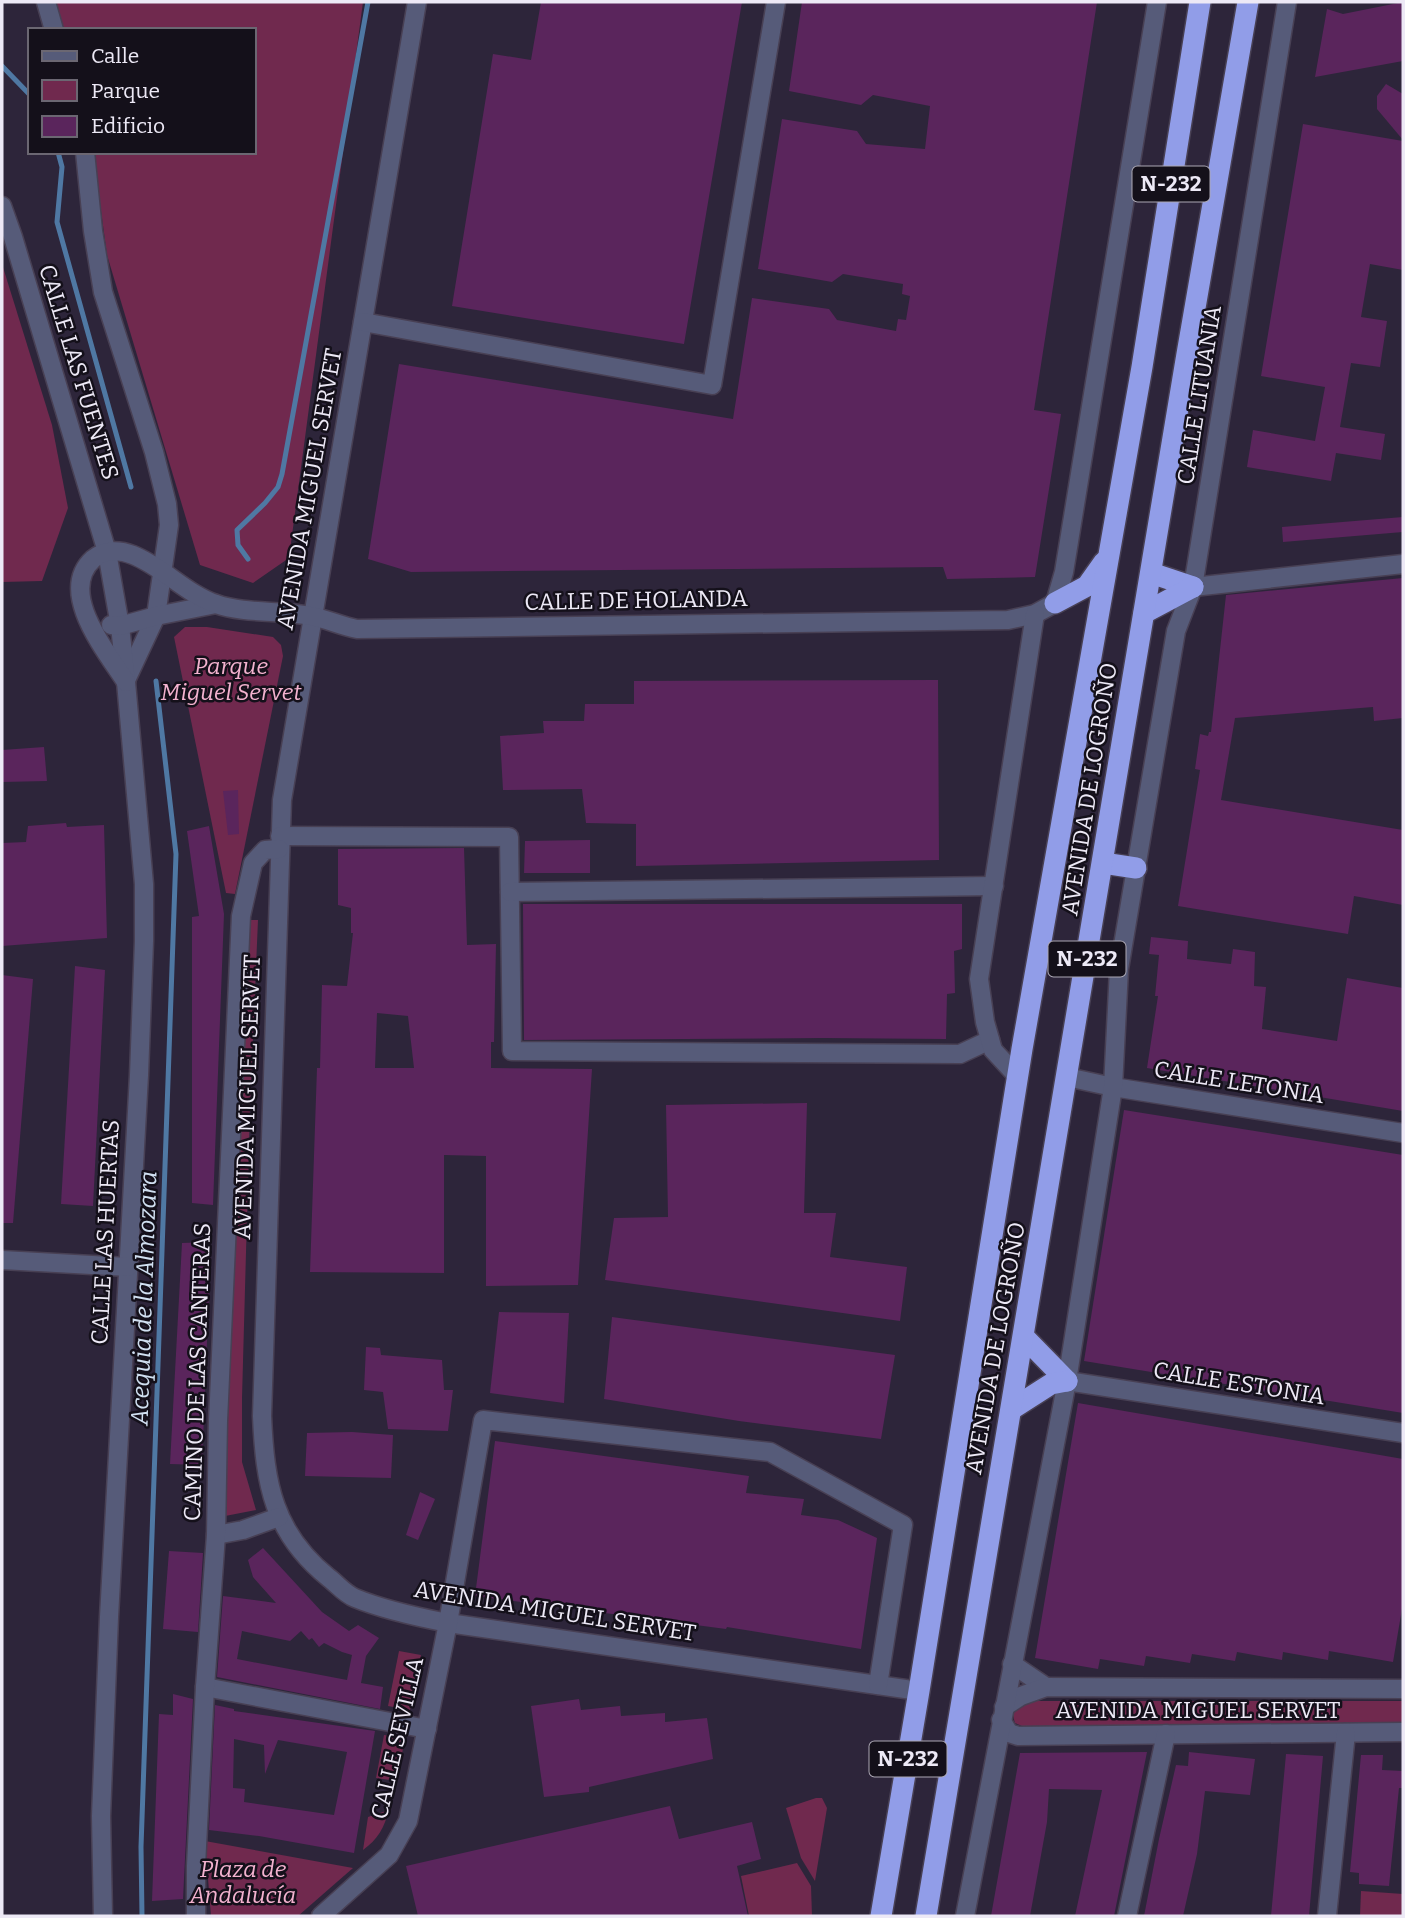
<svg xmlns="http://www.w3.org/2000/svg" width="1405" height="1918" font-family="Bitter,serif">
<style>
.green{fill:#70294e}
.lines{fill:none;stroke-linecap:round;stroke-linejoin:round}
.stream{stroke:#4f78a3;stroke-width:5}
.building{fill:#5a255c;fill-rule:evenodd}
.minor-casing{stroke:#484054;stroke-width:21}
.highway-casing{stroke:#484054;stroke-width:24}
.minor{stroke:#565b79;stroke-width:18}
.highway{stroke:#919de8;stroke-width:21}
.labels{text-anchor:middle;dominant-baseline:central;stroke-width:5;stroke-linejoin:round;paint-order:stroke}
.shield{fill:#14101a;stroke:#aca8b4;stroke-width:2}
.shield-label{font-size:21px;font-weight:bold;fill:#ede9f6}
.street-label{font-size:23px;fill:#ede9f6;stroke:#14101a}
.park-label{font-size:23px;font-style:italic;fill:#f3b2cf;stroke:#14101a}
.water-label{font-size:24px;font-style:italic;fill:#d1e0f1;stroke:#14101a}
</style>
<rect width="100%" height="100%" fill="#2d253a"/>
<g class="green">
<path d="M54 2H363L289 558 253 583 200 565 107 255 93 152H254V30H63Z"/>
<path d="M2 264 52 425 68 508 42 581 2 582Z"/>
<path d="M185 627H207L273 637 281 645 283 656 235 894 226 893 174 637Z"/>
<path d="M243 920H258L250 1107 242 1398V1462L256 1510 220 1517Z"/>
<path d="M399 1651 421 1655 410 1710 388 1706Z"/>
<path d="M1029 1701H1403V1723L1022 1726 1015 1723C1010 1707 1017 1708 1029 1701Z"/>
<path d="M384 1735 405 1738 397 1781 376 1778Z"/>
<path d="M816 1798H822L827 1808 815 1881 801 1858 786 1808Z"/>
<path d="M389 1810C384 1828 378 1839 363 1850L368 1817Z"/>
<path d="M205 1841 353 1868 298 1916H211Z"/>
<path d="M797 1863 811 1886 812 1916H749L741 1876Z"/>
<path d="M1361 1891 1403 1894V1916H1360Z"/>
</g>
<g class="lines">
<g class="stream">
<path d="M2 66 30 95"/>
<path d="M58 152 62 167 57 222 131 487"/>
<path d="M248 559 238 545 237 530 265 503 278 487 282 474 368 2"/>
<path d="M142 1916 141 1847 176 854 156 681"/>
</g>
</g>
<g class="building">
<path d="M541 2H742L684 344 452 306 493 54 531 60Z"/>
<path d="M802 2H1097L1034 410 1061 414 1035 577 947 579 943 567 411 572 368 559 399 364 733 419 752 298 829 309 837 320 896 331 898 319 906 320 910 296 902 294 903 284 843 274 832 282 758 269 782 119 857 131 866 144 925 149 930 106 873 95 861 105 789 91Z"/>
<path d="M1403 2V61L1315 77 1327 9 1343 14Z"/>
<path d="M1386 84 1403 94V140L1377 109V96Z"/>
<path d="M1303 124 1403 141V270L1370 264 1361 317 1387 321 1380 367 1351 363 1340 427 1385 434 1381 460 1336 453 1331 481 1247 467 1253 430 1315 441 1325 387 1261 376Z"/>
<path d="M1403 517V532L1283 542 1282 527Z"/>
<path d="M1403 578V718L1374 721 1373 707 1235 718 1221 800 1403 830V905L1354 896 1348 934 1178 906 1200 770 1195 769 1200 734 1208 736 1209 732H1211L1226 595Z"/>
<path d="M938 680 939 860 636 866V824L586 823 582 789 503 790 500 736 544 733 543 721H584L585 704H634V681Z"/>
<path d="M44 747 47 781 2 782V750Z"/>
<path d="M238 790 239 834 228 835 223 791Z"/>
<path d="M66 823 67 827 104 825 107 938 2 946V843L26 842 28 826Z"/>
<path d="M209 826 224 914 213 1205 192 1203V917L199 916 187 831Z"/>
<path d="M590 840V873H524L525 841Z"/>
<path d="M464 848 467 945 496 944 494 1042H491V1068L592 1069 578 1285 486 1286V1156L444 1155V1273L310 1272 317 1068H320L322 985 347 986 353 933H351V908L338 905V849ZM377 1013 408 1016 414 1068H375Z"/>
<path d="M523 904H962V949L954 951 955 993 947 994 946 1039 823 1038 524 1040Z"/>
<path d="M1151 937 1188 941 1187 959 1231 964 1233 949 1255 952 1254 986 1266 987 1262 1029 1337 1041 1347 978 1403 988V1111L1147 1068 1158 996H1155L1159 955 1149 954Z"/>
<path d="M75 966 105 970 93 1206 61 1204Z"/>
<path d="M2 975 33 979 13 1223H2Z"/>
<path d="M807 1103 804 1213H836L830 1257 907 1267 900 1321 605 1280 614 1218 668 1217 666 1105Z"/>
<path d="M1124 1110 1403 1155V1413L1084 1361Z"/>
<path d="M211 1242 202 1465 170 1464 182 1243Z"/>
<path d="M499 1312 569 1313 564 1403 490 1393Z"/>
<path d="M612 1317 895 1355 881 1439 739 1421 604 1399Z"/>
<path d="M366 1347 380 1348 381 1355 442 1360 444 1390H453L448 1431 388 1429 383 1392 364 1390Z"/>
<path d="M1078 1403 1403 1459V1603L1393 1662 1329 1651 1328 1660 1283 1652 1282 1660 1237 1652 1235 1661 1192 1654 1190 1663 1146 1656 1144 1666 1100 1659 1098 1669 1035 1658Z"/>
<path d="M352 1432 393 1435 391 1478 305 1476 307 1433Z"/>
<path d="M495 1441 749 1476 746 1493 804 1499 801 1515 838 1520 877 1538 861 1649 727 1627 726 1629 475 1596Z"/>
<path d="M420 1492 435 1499 418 1540 406 1535Z"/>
<path d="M263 1548 322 1612 349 1631 358 1625 379 1638 366 1656 361 1683 383 1687 380 1709 217 1677 223 1596 276 1603 253 1577 248 1560ZM242 1631 290 1641 301 1631 309 1640 312 1638 319 1647 324 1643 342 1652 352 1655 347 1680 237 1659Z"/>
<path d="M169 1551 203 1553 198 1632 163 1629Z"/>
<path d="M173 1694 193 1699 183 1899 152 1901 159 1714 173 1715Z"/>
<path d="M579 1699 581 1710 620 1706 621 1716 665 1713V1722L707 1718 713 1759 589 1787V1792L544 1797 531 1706Z"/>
<path d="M215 1705 234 1709V1711L375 1731 354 1853 259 1836 209 1830ZM234 1739 264 1745 265 1774 278 1740 347 1752 334 1815 244 1802 245 1789 233 1788Z"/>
<path d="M1147 1752 1114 1916H1075L1102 1790 1049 1789 1047 1822 1030 1916H991L1020 1753Z"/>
<path d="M1189 1752 1255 1759 1250 1795 1205 1791 1197 1854 1183 1916H1144L1159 1839 1176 1765 1188 1766Z"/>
<path d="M1286 1754 1323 1756 1309 1916H1271Z"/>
<path d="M1361 1755H1383L1382 1770 1403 1771V1788H1399L1389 1886 1359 1884V1873L1350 1872Z"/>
<path d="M670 1806 679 1839 752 1822 761 1859 737 1866 748 1916H418L406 1866Z"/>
</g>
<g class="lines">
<defs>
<g id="minor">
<path d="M46 2 54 30"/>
<path d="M417 2 282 800 262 1416C265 1484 273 1533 329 1578 337 1584 345 1594 355 1598 384 1610 417 1617 448 1623L919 1691"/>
<path d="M85 152 93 231 103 292 154 452 167 504 169 525 156 616 127 678"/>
<path d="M2 206 13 237 107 552 120 626 126 682 144 884V941L139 1075 109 1617 101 1816 103 1916"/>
<path d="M363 322 712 385 776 2"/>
<path d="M1193 587 1403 564"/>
<path d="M111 625 120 626 156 616 216 604"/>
<path d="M126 682C106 651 57 592 93 559 104 549 120 550 133 555 163 567 185 593 216 604 245 614 280 610 311 616 327 619 341 626 357 629L1008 620 1035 614 1055 603 1064 572 1157 2"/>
<path d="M280 836 509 837 512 1051 960 1054 990 1040"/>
<path d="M510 892 994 886"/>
<path d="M1017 1076 993 1050 985 1022 979 979 1035 614"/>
<path d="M1067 1077 1113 1087 1403 1133"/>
<path d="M2 1260 128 1267"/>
<path d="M1067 1381 1403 1433"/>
<path d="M216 1535 243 1530 279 1517"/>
<path d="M1012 1664 1046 1687"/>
<path d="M205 1687 427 1729"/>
<path d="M1004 1707 1021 1696 1046 1687 1403 1689"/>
<path d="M1001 1720 1009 1733 1018 1736 1403 1732"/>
<path d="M196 1916V1866L205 1687 216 1535 218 1421 241 916 253 863 265 850 279 849"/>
<path d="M321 1916 389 1855 408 1821 448 1623 483 1420 770 1452 903 1525 878 1685"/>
<path d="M965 1916 1067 1381 1113 1087 1119 969 1176 631 1193 587 1287 2"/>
<path d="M1127 1916 1166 1734"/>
<path d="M1327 1916 1346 1733"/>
</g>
<g id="highway">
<path d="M1151 573 1193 587"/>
<path d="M1055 603 1087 586 1104 562"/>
<path d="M1144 613 1193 587"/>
<path d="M1103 863 1136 868"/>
<path d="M1024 1337 1067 1381"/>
<path d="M1012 1409 1051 1384 1067 1381"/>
<path d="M881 1916 919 1691 1022 1049 1142 367 1200 2"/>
<path d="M926 1916 1187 354 1248 2"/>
</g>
</defs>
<use href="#minor" class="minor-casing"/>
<use href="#highway" class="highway-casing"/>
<use href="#minor" class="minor"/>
<use href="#highway" class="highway"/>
</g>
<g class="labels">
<g class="shield">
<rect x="1132.5" y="166.5" width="77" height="35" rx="5"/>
<rect x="1048.5" y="941.5" width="77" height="35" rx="5"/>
<rect x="869.5" y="1741.5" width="77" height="35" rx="5"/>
</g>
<g class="shield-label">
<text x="1171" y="184">N-232</text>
<text x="1087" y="959">N-232</text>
<text x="908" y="1759">N-232</text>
</g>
<g class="street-label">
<text transform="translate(79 372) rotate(73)">CALLE LAS FUENTES</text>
<text transform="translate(1199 395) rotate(-81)">CALLE LITUANIA</text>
<text transform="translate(309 489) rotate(-80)">AVENIDA MIGUEL SERVET</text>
<text transform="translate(636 600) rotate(-1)">CALLE DE HOLANDA</text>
<text transform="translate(1089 789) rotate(-81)">AVENIDA DE LOGROÑO</text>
<text transform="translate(1239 1082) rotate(9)">CALLE LETONIA</text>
<text transform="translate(247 1097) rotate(-88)">AVENIDA MIGUEL SERVET</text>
<text transform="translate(105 1232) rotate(-87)">CALLE LAS HUERTAS</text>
<text transform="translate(995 1348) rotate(-80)">AVENIDA DE LOGROÑO</text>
<text transform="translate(197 1372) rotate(-88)">CAMINO DE LAS CANTERAS</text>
<text transform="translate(1239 1383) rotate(9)">CALLE ESTONIA</text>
<text transform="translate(555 1611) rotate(9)">AVENIDA MIGUEL SERVET</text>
<text x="1198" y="1710">AVENIDA MIGUEL SERVET</text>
<text transform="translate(397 1738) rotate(-77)">CALLE SEVILLA</text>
</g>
<g class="park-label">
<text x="231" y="666">Parque<tspan x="231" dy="26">Miguel Servet</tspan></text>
<text x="243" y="1869">Plaza de<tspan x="243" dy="26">Andalucía</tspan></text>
</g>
<g class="water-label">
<text transform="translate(144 1298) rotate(-88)">Acequia de la Almozara</text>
</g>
</g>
<rect width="1405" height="1918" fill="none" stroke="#ede9f6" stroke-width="7"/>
<rect x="28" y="28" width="228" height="126" fill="#14101a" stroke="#6b6772" stroke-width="2"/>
<rect x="42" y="51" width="35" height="10" fill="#565b79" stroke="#6b6772" stroke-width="2"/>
<text x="91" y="63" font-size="21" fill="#ede9f6">Calle</text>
<rect x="42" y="80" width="35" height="21" fill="#70294e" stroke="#6b6772" stroke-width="2"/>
<text x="91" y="98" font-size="21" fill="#ede9f6">Parque</text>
<rect x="42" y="116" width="35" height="21" fill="#5a255c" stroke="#6b6772" stroke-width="2"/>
<text x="91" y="133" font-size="21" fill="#ede9f6">Edificio</text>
</svg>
